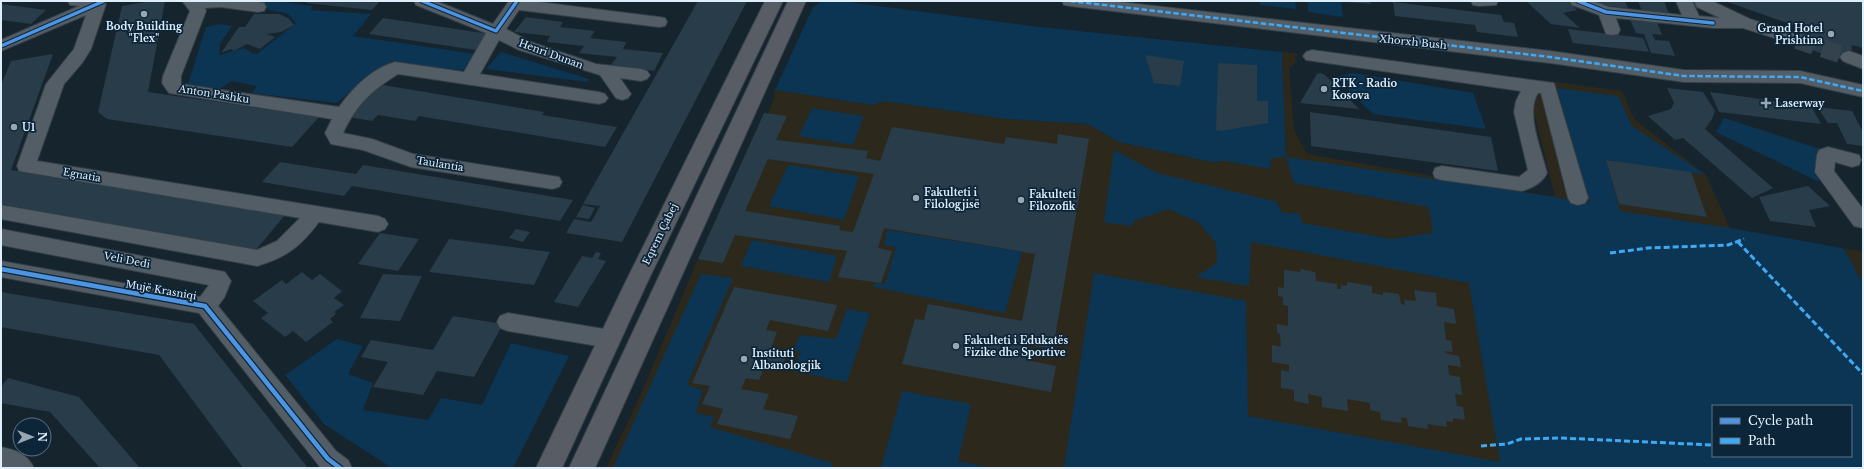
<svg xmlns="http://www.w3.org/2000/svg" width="1864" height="469" font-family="'Libre Baskerville',serif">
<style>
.education{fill:#2c291c;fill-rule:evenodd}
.green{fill:#0b3552;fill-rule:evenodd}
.building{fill:#293c4a;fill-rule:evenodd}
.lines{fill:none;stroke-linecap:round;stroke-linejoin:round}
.minor-tunnel{stroke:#34424d;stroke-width:18;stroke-dasharray:18 9;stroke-linecap:butt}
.minor-casing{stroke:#343f47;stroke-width:2}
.major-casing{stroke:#343f47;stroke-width:2}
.minor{fill:#525d65;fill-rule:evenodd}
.major{fill:#575c65;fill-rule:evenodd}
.quiet-far1{stroke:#3fa9f5;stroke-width:2.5;stroke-dasharray:5.5 2.5;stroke-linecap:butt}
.quiet{stroke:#3fa9f5;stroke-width:3;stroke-dasharray:6 3;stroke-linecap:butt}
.cycleway-far1-casing{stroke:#0c2538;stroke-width:5.5}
.cycleway-casing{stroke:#0c2538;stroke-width:7}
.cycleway-far1{stroke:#4d94e3;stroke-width:3.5}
.cycleway{stroke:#4d94e3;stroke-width:4.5}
.poi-dot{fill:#99a7b3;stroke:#0c2538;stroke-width:1.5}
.labels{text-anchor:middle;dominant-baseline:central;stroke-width:3.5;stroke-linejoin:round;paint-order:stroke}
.poi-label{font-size:10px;font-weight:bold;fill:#dfeefb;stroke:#0c2538;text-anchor:start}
.street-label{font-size:10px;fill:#dfeefb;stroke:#0c2538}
</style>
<rect width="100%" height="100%" fill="#16242e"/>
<path class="education" d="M1282 52 1300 54 1295 56 1296 62 1289 68 1294 130 1307 154 1555 197 1531 99 1543 86 1555 82 1622 91 1634 119 1706 175 1730 228 1821 246 1863 251V468H606L641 394 698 259 704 249 774 100 775 90 873 105 885 101 1007 119 1088 124 1119 142 1212 162 1286 157ZM1713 406H1851V456H1713Z"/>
<g class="green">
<path d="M238 1H277L312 6 311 10 371 14 353 36 476 54 463 70 437 68 392 61 336 103 252 93 257 86 232 81 219 89 188 84 206 27 219 24 232 26 220 44 219 55 244 48 252 53 257 54 296 23 287 13C270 12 255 4 238 1Z"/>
<path d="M823 1H840L1040 27 1282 52 1286 157 1555 197 1590 204 1557 88 1618 96 1632 126 1706 175 1606 160 1620 211 1730 228 1842 248 1846 252 1863 284V468H1064L1094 273 1246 301 1248 416 1500 462 1469 283 1251 242 1249 286 1196 277 1217 263 1216 243 1198 222 1168 209 1134 221 1132 226 1104 222 1114 150 1157 173 1277 202 1282 213H1299L1302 223 1391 239 1433 233 1429 207 1294 183 1286 157 1271 158 1270 169 1226 161 1212 162 1119 142 1088 124 1007 119 885 101 873 105 775 90 813 7ZM1713 406H1851V456H1713Z"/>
<path d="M1259 1H1295L1296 9 1260 5Z"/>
<path d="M1308 1H1341L1343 17 1308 12Z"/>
<path d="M501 52 589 79 587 82 486 69Z"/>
<path d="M1353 73 1473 93 1486 129 1373 114 1335 77Z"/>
<path d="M812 108 864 116 853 145 799 136Z"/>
<path d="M1724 118 1820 149 1819 182 1716 132Z"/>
<path d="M788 165 859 176 844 220 769 206Z"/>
<path d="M887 230 1022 252 1005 313 874 287 875 283 885 284 896 247 884 245Z"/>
<path d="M752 240 837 256 829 282 741 266Z"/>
<path d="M701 274 733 278 687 385 703 390 696 413 714 417 710 427 832 463V468H613Z"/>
<path d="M847 309 870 313 847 382 793 371 801 351H793L800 335 836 339Z"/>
<path d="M337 339 363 346 348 374 373 383 363 410 428 420 441 398 482 405 511 343 569 356 513 468H392L324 424 285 375Z"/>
<path d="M902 391 971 404 958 461 991 468H881Z"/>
</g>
<g class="building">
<path d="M152 1H165L148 92 319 117 292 147 107 119 98 112 122 6Z"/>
<path d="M308 1H380L372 10 306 3Z"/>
<path d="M698 1H747L622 242 566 233 574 219 591 222 600 206 583 204Z"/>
<path d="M1346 1H1370L1371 4 1346 2Z"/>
<path d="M1526 1H1568L1577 10 1563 13 1580 28 1551 24Z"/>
<path d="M1596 1H1625L1628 8 1598 5Z"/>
<path d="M1638 1H1664L1669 14 1642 11Z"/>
<path d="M1725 1H1863V48L1852 45 1848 62 1796 45 1801 28Z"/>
<path d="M1393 2 1501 15 1504 22 1514 23 1518 37 1477 32 1475 25 1395 16Z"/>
<path d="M1 4 46 10 31 24 1 20Z"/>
<path d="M254 14H279L288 18 294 25 281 32 267 34 275 37 260 49 247 44 234 51 231 49 221 53 239 27H245Z"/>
<path d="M526 17 563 22 560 27 595 31 590 38 626 42 623 49 663 53 654 71 611 65 617 57 579 53 584 46 547 42 550 36 514 32Z"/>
<path d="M383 18 489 34 476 50 369 34Z"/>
<path d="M1630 19 1657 22 1662 35 1652 34 1655 40 1669 41 1675 56 1651 53 1644 34 1636 33Z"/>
<path d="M1568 29 1643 38 1649 52 1573 43Z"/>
<path d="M53 54 11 170 285 215 254 252 1 204V85L11 61Z"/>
<path d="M1145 55 1184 61 1180 86 1154 83Z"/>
<path d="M1218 63 1257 65V101H1268V123L1221 131 1216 130Z"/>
<path d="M1321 73 1325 75 1359 109 1300 103 1317 74Z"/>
<path d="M377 84 544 112 542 115 617 127 605 147 419 116 415 121 378 115 372 121 349 117Z"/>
<path d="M1667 88 1703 92 1715 111 1712 119 1705 129 1773 188 1752 198 1683 138 1675 140 1648 116 1671 109 1674 103Z"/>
<path d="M1710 92 1811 106 1821 124 1719 112Z"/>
<path d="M1817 107 1852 111 1863 132V146L1847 144 1837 123H1828Z"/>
<path d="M1310 112 1491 137 1498 171 1311 146Z"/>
<path d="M764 113 787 116 776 140 868 151 866 158 880 161 892 127 1004 144 1006 137 1057 144 1058 134 1089 139 1053 349 1029 345 1026 360 1056 366 1051 392 902 364 915 319 924 320 928 304 1022 321 1035 254 884 228 878 248 892 251 881 283 838 277 847 251 735 235 723 263 698 259ZM768 159 874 174 853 232 839 230 840 226 745 211Z"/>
<path d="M1606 160 1691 172 1707 217 1619 204Z"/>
<path d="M280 162 356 174 363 165 573 200 560 221 352 186 344 196 262 182Z"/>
<path d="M1808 186 1830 206 1809 210 1816 227 1770 221 1759 197Z"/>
<path d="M583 205 595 208 589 219 576 217Z"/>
<path d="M516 229 530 232 523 242 509 238Z"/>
<path d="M380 233 419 239 398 271 358 264Z"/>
<path d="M449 239 550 252 534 285 429 272Z"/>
<path d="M596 252 601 253 598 259 606 261 578 307 554 302 582 256 592 258Z"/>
<path d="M1300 269 1315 272 1316 281 1337 284V289H1341V285L1347 286V282L1372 286V293L1383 295V292L1399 294 1401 304 1405 305 1404 300 1416 301 1414 290 1436 293 1437 306 1454 309 1456 324 1444 322 1446 340 1451 341 1453 352 1444 351 1445 353 1459 356 1461 367 1448 365 1449 375 1460 377 1462 395 1455 394 1457 406 1463 407 1465 420 1453 418V422L1446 421 1447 427 1427 424 1428 429 1408 426 1407 418 1401 417 1402 423 1381 420 1380 412 1370 410V403L1347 399 1348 411 1322 407V397L1308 394 1309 404 1294 401V390L1281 388V370L1289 372V365L1272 362V345L1281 347 1280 334 1277 333V324L1288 326V306L1283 305V297L1278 296V287L1284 288V270L1301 272Z"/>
<path d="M302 272 312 280 320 274 342 291 334 298 344 305 334 312 336 314 330 319 333 322 306 342 293 331 285 337 261 318 268 313 253 301 282 280 286 284Z"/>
<path d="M383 274 422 276 400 321 360 318Z"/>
<path d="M734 287 837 305 828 331 770 320 766 330 777 332 771 348 788 352 781 369 765 365 759 380 746 378 741 389 769 394 763 409 798 416 790 439 717 424 723 409 702 404 710 386 692 383Z"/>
<path d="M1 292 194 324 308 468H243L159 355 1 327Z"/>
<path d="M453 316 503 324 474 377 437 371 423 395 373 387 388 362 361 357 371 340 433 350Z"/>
<path d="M8 378 79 397 140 468H100L50 412 1 403V387Z"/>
</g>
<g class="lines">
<path class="minor-tunnel" d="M1797 40 1849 57"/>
<defs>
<g id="minor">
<path d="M68 1H104L106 4 91 49 82 63 64 84 37 161 378 216 385 219 388 224 385 229 378 232 319 222C300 247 287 257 257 266L1 219V205L257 250 277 241 300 218 19 171 17 166 46 84 74 49 86 15 1 51V40L79 6 70 5Z"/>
<path d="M182 1H251L264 3 266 7 264 11 258 12 221 7 205 8 206 11 181 76V84L339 107C353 88 371 69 395 62L464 72 486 33 416 5 414 1H436L493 24 509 1H531L659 17 665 18 667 22 665 26 659 27 519 10 506 29 531 42 596 64 641 69 647 71 650 75 647 79 641 81 620 78 631 94 628 98 622 100 616 98 600 75 519 50 499 40 480 74 599 92 605 94 608 98 605 102 599 104 398 74C371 91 357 104 343 133L372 139 413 154 559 177 562 182 559 187 552 189 411 167 363 150 331 144 325 133 332 119 169 93 162 83 163 76 190 11Z"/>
<path d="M1062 1H1111L1550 51 1684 70 1800 71 1863 85V97L1800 83 1684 82 1550 63 1070 6 1064 5Z"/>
<path d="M1471 1H1498L1496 5 1479 6 1473 5Z"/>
<path d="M1570 1H1593L1609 7 1682 15 1676 1H1692L1699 16 1720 18 1697 7 1695 3 1696 1H1712L1750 19 1803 36 1805 40 1803 44 1797 45 1743 28H1713L1616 18 1620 30 1618 34 1612 35 1606 34 1599 15 1572 5Z"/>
<path d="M1312 50 1554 83 1588 198 1585 203 1578 205 1571 203 1568 198 1541 93H1538C1525 113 1542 151 1547 173 1543 182 1532 188 1522 191L1442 180 1435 178 1433 173 1435 168 1442 166 1519 177 1528 170 1514 112 1516 101 1521 91 1306 60 1303 56 1306 52Z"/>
<path d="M1849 51 1863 56V69L1843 61 1840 57 1843 53Z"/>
<path d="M1828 147 1859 155 1861 160 1859 165 1852 167 1835 162 1834 171 1863 209V228L1854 226 1815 172 1817 155 1819 150Z"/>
<path d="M1 229 225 272 231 281 224 298 218 306 336 451 348 460 352 468 320 467 199 313 1 277V261L200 297 209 285 1 245Z"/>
<path d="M508 313 610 330 618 333 621 339 618 345 610 348 508 331 500 328 497 322 500 316Z"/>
<path d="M1 447C16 450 27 454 34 468H1Z"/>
</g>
<g id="major">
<path d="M765 1H783L647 283 562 468H536L625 283Z"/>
<path d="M788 1H806L595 468H569Z"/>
</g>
</defs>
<use href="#minor" class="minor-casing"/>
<use href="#major" class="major-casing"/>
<use href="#minor" class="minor"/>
<use href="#major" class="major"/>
<path class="quiet-far1" d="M1070 1 1550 57 1684 76 1800 77 1863 91"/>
<g class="quiet">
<path d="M1738 242 1863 374"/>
<path d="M1610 253 1648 248 1728 245 1744 239"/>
<path d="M1481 446 1507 444 1521 439 1561 438 1713 445"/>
</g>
<defs>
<g id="cycleway-far1">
<path d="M422 1 496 31 517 1"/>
<path d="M1578 1 1606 12 1713 23"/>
<path d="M1 46 104 1"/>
</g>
<path id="cycleway" d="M1 269 205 306 328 459 340 468"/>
</defs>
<use href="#cycleway-far1" class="cycleway-far1-casing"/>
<use href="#cycleway" class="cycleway-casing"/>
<use href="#cycleway-far1" class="cycleway-far1"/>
<use href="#cycleway" class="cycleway"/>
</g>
<g class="poi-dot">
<circle cx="144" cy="14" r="4"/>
<circle cx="1831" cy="34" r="4"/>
<circle cx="1324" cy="89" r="4"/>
<path d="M1764 97h4v4h4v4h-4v4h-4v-4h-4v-4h4z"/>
<circle cx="14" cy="127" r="4"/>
<circle cx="916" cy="198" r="4"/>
<circle cx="1021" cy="200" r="4"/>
<circle cx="956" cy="346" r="4"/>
<circle cx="744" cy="359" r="4"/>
</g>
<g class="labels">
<g class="poi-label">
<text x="144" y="26" text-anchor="middle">Body Building<tspan x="144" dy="12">"Flex"</tspan></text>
<text x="1823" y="28" text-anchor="end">Grand Hotel<tspan x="1823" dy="12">Prishtina</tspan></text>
<text x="1332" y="83">RTK - Radio<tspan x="1332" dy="12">Kosova</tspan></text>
<text x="1775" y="103">Laserway</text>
<text x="22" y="127">U1</text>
<text x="924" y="192">Fakulteti i<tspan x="924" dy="12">Filologjisë</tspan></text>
<text x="1029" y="194">Fakulteti<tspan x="1029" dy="12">Filozofik</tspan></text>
<text x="964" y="340">Fakulteti i Edukatës<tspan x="964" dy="12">Fizike dhe Sportive</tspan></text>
<text x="752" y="353">Instituti<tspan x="752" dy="12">Albanologjik</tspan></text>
</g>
<g class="street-label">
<text transform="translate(1413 42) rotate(6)">Xhorxh Bush</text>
<text transform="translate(551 54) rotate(20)">Henri Dunan</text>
<text transform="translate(214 94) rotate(9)">Anton Pashku</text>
<text transform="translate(440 164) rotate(9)">Taulantia</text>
<text transform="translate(82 175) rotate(10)">Egnatia</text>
<text transform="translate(660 234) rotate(-64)">Eqrem Çabej</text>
<text transform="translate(127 260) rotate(11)">Veli Dedi</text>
<text transform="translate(161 290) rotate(10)">Mujë Krasniqi</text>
</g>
</g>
<rect width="1864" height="469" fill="none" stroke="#dfeefb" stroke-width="4"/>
<rect x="1712" y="405" width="140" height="52" fill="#0c2538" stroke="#607586"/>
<rect x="1720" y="418" width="20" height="6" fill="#4d94e3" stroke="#607586"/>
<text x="1748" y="425" font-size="12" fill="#dfeefb">Cycle path</text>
<rect x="1720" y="438" width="20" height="6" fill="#3fa9f5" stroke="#607586"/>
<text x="1748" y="445" font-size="12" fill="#dfeefb">Path</text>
<g transform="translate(32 437) rotate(90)"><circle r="19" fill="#0c2538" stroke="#607586"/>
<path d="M0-3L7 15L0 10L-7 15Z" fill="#99a7b3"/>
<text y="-6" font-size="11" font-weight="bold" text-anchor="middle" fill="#dfeefb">N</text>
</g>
</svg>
